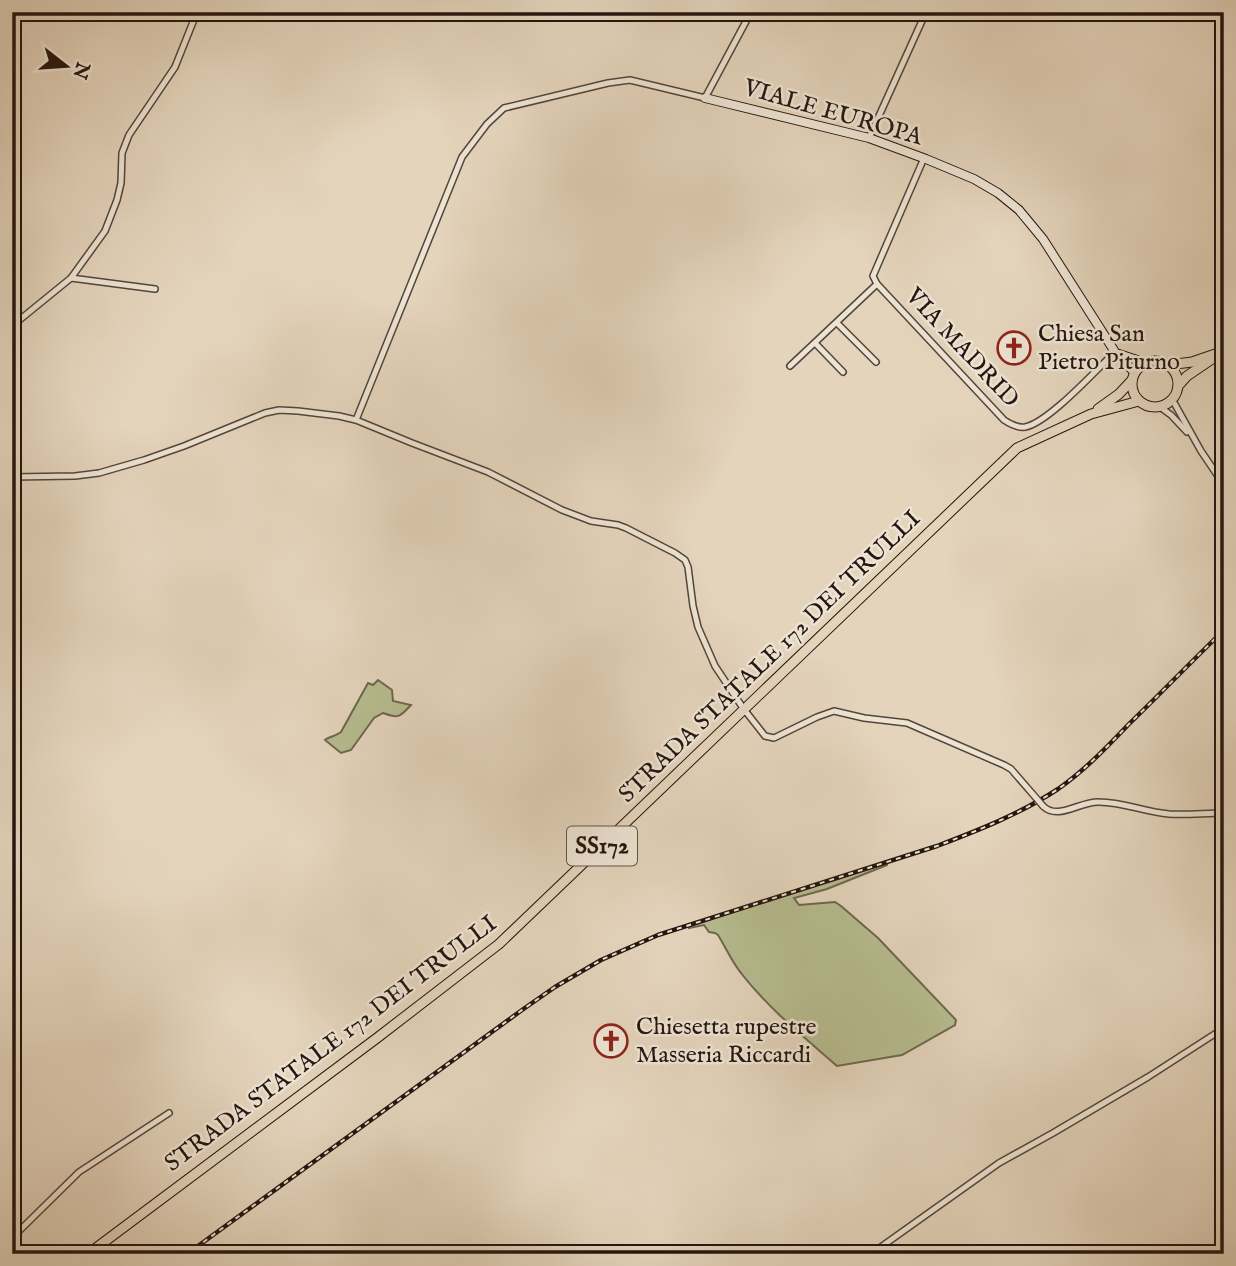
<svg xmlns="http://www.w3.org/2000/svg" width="1236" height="1266" font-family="'IM FELL English',serif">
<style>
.green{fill:#b6bc8f;stroke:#6c684f;stroke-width:2}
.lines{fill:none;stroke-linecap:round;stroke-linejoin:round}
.street-casing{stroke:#53453a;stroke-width:8}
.secondary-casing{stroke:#23150f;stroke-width:10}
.primary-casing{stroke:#23150f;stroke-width:11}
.street{stroke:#ede3d3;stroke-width:5}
.secondary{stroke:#ede3d3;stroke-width:8}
.primary{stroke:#e4d4bc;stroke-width:9}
.rail-casing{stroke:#23150f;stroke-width:4.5}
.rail{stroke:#ede3d3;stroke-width:2;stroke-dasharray:5;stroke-linecap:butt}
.street-bridge-casing{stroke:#53453a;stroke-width:8;stroke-linecap:butt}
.street-bridge{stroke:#ede3d3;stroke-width:5}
.labels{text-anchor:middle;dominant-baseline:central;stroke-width:5;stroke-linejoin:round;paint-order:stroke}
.shield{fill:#ede3d3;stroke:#60534a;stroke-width:2}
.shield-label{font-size:23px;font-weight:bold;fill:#23150f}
.street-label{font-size:24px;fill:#23150f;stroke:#ede3d3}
.poi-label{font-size:24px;fill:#23150f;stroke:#ede3d3;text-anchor:start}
</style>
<rect width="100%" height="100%" fill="#e4d4bc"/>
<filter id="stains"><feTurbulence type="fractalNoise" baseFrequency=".00286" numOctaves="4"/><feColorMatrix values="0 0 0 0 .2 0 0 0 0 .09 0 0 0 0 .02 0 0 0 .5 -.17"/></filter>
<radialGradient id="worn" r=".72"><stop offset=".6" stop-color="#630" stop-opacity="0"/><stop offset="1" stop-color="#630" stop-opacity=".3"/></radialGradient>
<g class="green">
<path d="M378 680 392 690 393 701 411 705C400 717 399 719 383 713L374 718 351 750 341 753 325 740C328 737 336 736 341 732L368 683 373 685Z"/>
<path d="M887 863V865L827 889 794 898 799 905 835 902 841 906 878 938 956 1020 955 1025 902 1055 837 1066C804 1037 768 1008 741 973 732 962 726 948 718 935L715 933 709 932 704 925 689 928V926Z"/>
</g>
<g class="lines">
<defs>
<g id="street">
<path d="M869 138 926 12"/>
<path d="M924 158 873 276 877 284 1004 420C1010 424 1018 428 1025 427 1048 423 1096 370 1115 352"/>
<path d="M71 278 155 289"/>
<path d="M837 323 876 362"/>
<path d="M12 326 71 278 105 231 117 200 121 183 122 153 129 135 175 67 197 12"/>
<path d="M815 343 843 372"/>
<path d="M790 366 877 284"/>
<path d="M1172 399 1201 451 1224 485"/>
<path d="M1160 407 1171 415 1187 432"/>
<path d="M356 420 462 157 487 124 504 108 608 83 630 80 705 98 751 12"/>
<path d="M12 477 75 476 99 473 144 460 184 446 265 413 279 410 298 411 339 416 356 420 412 443 488 472 562 510 591 521 618 525 626 528 675 553 685 560 688 567 693 606 698 627 715 666 743 708 765 736 774 738 817 717 834 711 864 718 907 723 1004 765 1011 769 1037 799"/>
<path d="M1043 806C1058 821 1080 801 1099 802 1123 802 1145 812 1169 814 1187 815 1206 813 1224 813"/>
<path d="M12 1238 79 1172 169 1113"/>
<path d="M871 1254 999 1163 1053 1133 1148 1077 1224 1028"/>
</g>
<g id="secondary">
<path d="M705 98 869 138 926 159 974 179 998 193 1019 210 1043 239 1115 352 1135 373"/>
<path d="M1119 354 1146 363"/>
</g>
<g id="primary">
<circle cx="1155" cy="384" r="23"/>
<path d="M1168 365 1192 362 1224 351"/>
<path d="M1178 386 1187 376 1215 357"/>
<path d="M1098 409 1119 394 1132 380"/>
<path d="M88 1254 377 1038 499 944 1017 448 1091 414 1139 401"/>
</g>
</defs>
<use href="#street" class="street-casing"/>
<use href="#secondary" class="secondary-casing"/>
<use href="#primary" class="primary-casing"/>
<use href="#street" class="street"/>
<use href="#secondary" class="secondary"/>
<use href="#primary" class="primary"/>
<defs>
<path id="rail" d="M187 1254 522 1010 555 987 601 960 658 935 937 846C979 830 1020 814 1058 789 1084 771 1107 747 1129 724 1161 693 1192 661 1224 630"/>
</defs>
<use href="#rail" class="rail-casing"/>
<use href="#rail" class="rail"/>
<defs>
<path id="street-bridge" d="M1037 799 1043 806"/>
</defs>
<use href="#street-bridge" class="street-bridge-casing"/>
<use href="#street-bridge" class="street-bridge"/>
</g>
<defs>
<symbol id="church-ring" viewBox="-11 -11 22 22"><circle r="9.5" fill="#ede3d3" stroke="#8f2418" stroke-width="1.5"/><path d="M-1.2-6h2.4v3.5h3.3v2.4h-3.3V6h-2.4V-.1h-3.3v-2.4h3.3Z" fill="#8f2418"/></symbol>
</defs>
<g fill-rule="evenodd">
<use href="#church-ring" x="995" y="329" width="38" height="38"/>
<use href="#church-ring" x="592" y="1022" width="38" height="38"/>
</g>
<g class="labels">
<rect class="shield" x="567" y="826.5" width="70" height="39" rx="5"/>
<g class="shield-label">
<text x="602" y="846">SS172</text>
</g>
<g class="street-label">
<text transform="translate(833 113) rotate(16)">VIALE EUROPA</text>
<text transform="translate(962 348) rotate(47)">VIA MADRID</text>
<text transform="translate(770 657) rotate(-44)">STRADA STATALE 172 DEI TRULLI</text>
<text transform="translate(331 1044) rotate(-37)">STRADA STATALE 172 DEI TRULLI</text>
</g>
<g class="poi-label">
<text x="1038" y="334">Chiesa San<tspan x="1038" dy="28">Pietro Piturno</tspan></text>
<text x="636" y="1027">Chiesetta rupestre<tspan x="636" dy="28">Masseria Riccardi</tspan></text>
</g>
</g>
<rect width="1236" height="1266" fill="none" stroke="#e4d4bc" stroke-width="42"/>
<rect x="14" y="14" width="1208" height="1238" fill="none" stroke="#23150f" stroke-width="3.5"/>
<rect x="21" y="21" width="1194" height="1224" fill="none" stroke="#23150f" stroke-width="2"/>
<g transform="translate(66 66) rotate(107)" stroke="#ede3d3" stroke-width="5" paint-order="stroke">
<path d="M0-5L12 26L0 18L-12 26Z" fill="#23150f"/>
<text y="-10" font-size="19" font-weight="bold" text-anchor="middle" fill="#23150f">N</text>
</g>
<rect width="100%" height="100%" filter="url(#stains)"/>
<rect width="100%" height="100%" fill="url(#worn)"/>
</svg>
